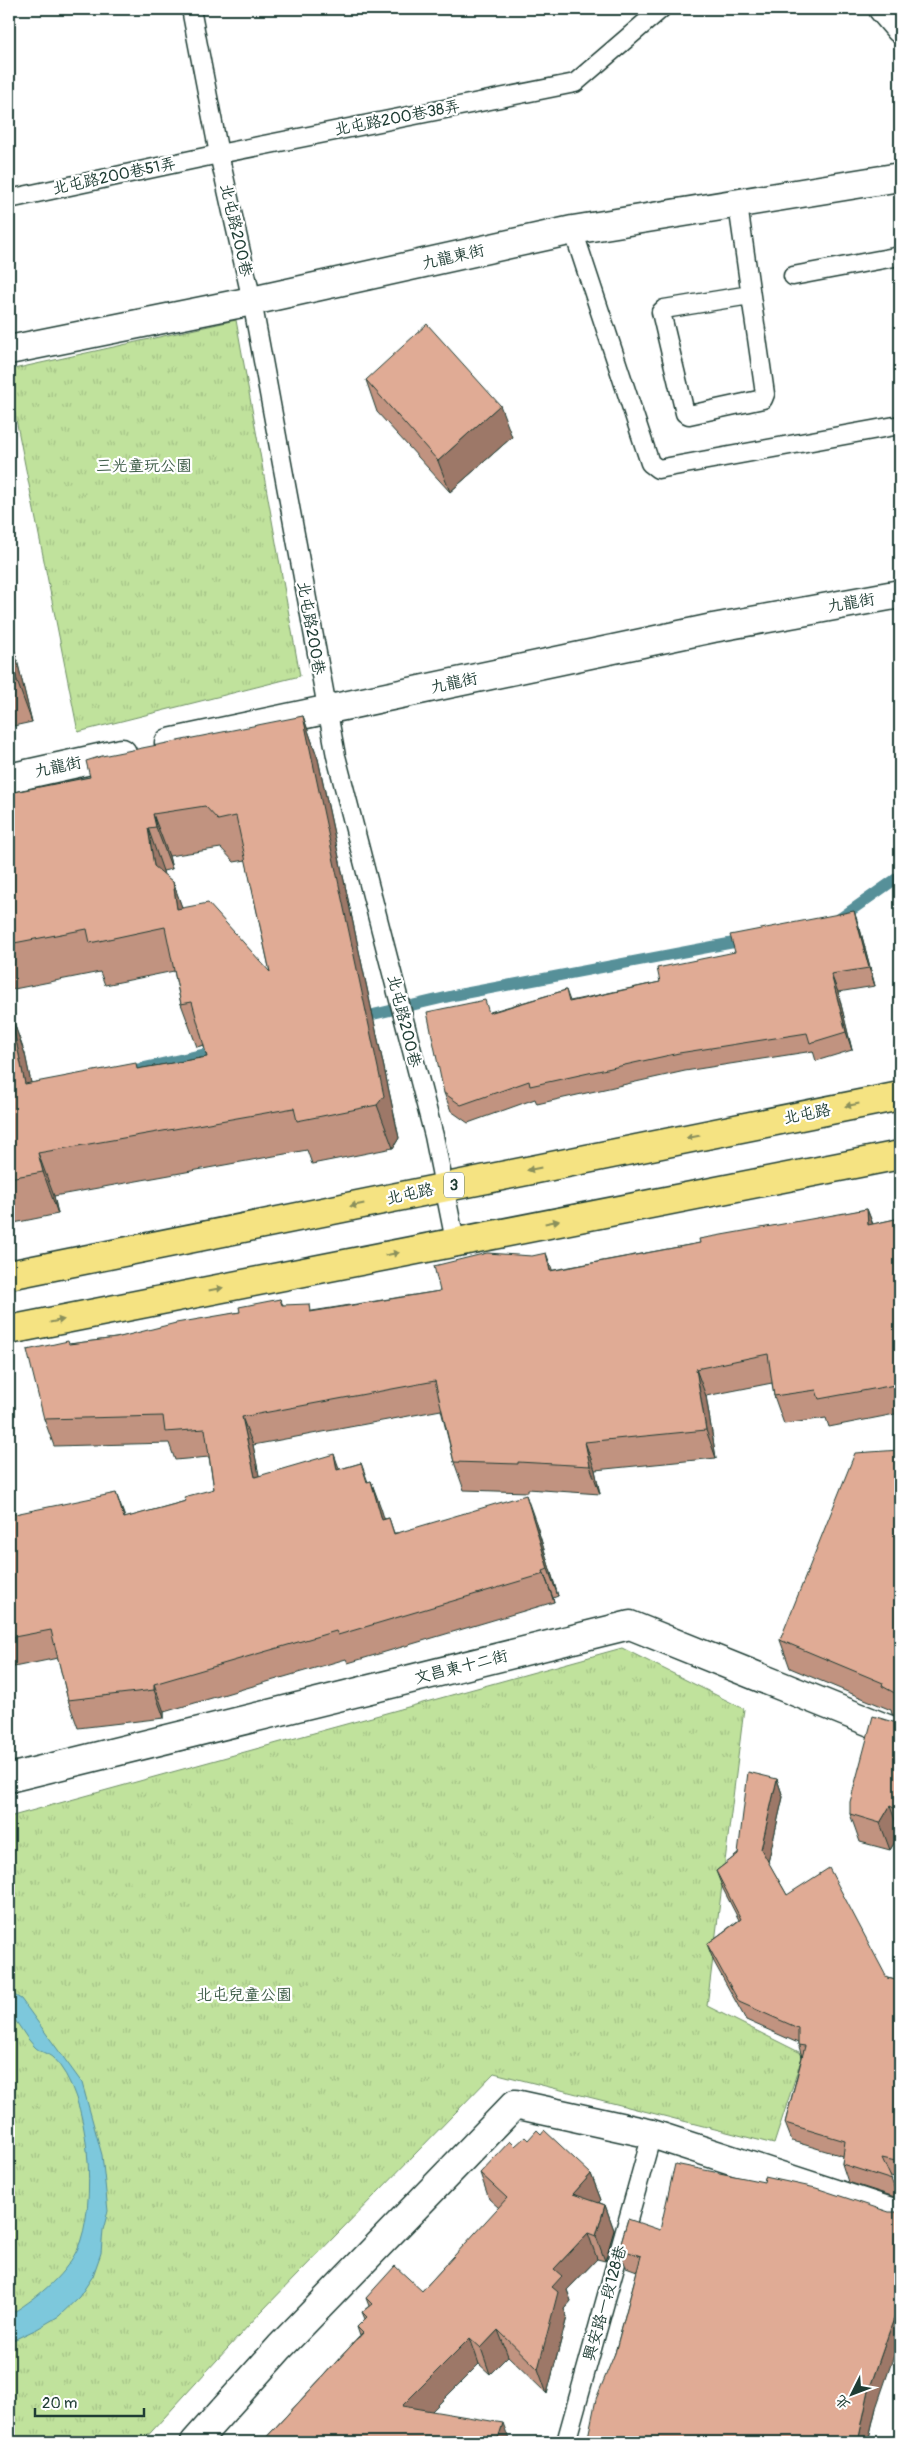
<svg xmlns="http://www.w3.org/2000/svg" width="909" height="2451" font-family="Pangolin,'LXGW WenKai TC',sans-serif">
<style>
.park{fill:url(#park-tufts);stroke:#709068}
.water{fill:#7dc8dc;stroke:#579099}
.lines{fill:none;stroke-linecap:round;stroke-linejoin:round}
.stream{stroke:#579099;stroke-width:11}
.service-casing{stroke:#1f3d34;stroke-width:21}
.minor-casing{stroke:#1f3d34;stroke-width:31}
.tertiary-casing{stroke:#1f3d34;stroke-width:31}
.primary-casing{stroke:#1f3d34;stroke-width:31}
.service{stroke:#fff;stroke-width:18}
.minor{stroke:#fff;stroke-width:28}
.tertiary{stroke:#fff;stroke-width:28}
.primary{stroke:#f5e382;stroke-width:28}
.wall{fill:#c19380;stroke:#1f3d34;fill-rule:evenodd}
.shaded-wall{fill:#9d7868;stroke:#1f3d34}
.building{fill:#e0ab95;stroke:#1f3d34;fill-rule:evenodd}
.oneway{fill:#8a905b}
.labels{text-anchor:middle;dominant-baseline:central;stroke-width:4.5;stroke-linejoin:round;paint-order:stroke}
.shield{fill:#fff;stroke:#627771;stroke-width:1}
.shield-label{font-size:15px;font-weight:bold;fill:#1f3d34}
.street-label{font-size:16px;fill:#1f3d34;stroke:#fff}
.park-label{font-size:16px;fill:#3f5e49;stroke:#fff}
</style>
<defs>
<pattern id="park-tufts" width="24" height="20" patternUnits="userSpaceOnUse" patternTransform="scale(1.25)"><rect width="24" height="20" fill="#c0e29c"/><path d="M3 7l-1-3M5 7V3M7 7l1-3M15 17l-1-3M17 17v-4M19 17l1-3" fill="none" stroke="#a5c387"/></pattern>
</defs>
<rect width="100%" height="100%" fill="#fff"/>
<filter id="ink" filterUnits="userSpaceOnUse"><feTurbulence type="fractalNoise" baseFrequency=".02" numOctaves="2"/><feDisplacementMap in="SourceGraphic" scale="10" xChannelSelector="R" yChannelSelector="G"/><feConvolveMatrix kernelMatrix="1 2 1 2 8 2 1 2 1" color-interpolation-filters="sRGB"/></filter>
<g filter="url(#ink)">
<g class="park">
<path d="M236 320 300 676 78 732 9 384V370Z"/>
<path d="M622 1648 744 1709 707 2006 803 2054 774 2144 494 2073 260 2313 142 2442H9V1817Z"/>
</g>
<path class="water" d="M9 1992 21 1999 82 2083 102 2155 108 2211 103 2230 101 2253 93 2276 79 2297 59 2316 37 2329 9 2342V2315C34 2300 63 2278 77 2250 98 2206 91 2094 53 2058 48 2053 39 2052 34 2046 24 2036 19 2023 9 2013Z"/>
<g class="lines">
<g class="stream">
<path d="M836 921 900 876"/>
<path d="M358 1018 456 995 747 940"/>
<path d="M129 1071 221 1050"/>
</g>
<defs>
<g id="service">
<path d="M191 9 219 154 252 301 336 756 434 1136 455 1241"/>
<path d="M9 199 219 154 575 83 661 9"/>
<path d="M738 205 765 394 763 399 689 415 685 413 661 312 664 309 750 295"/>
<path d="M573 230 650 463 658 469 900 425"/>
<path d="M793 276 900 256"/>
<path d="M566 2442 652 2134"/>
</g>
<g id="minor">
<path d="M9 350 252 301 573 230 900 177"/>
<path d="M169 743 713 628 900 594"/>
<path d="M9 778 122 753"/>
<path d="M9 1778 630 1625 900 1734"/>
<path d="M195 2442 280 2347 515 2104 652 2134 900 2215"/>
</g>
<path id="tertiary" d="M883 9 900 29"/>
<g id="primary">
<path d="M9 1275 900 1096"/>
<path d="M9 1330 900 1155"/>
</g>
</defs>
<use href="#service" class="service-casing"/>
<use href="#minor" class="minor-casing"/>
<use href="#tertiary" class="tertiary-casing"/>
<use href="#primary" class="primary-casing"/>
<use href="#service" class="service"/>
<use href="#minor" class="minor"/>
<use href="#tertiary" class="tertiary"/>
<use href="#primary" class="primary"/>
</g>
<g class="wall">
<path d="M366 380 512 437 450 492 377 412Z"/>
<path d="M9 628 32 722 9 727Z"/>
<path d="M303 716 318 759 399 1138 393 1148 312 1164 307 1150 54 1196 58 1214 9 1224V1012H10L25 1054 31 1083 138 1069 207 1057 204 1045 197 1047 181 1004 174 971 105 985 100 972 9 990V793L90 777ZM221 848 234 862 246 860 270 972 182 908 173 882 164 875 163 871 172 869 169 856Z"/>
<path d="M860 929 875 986 838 992 852 1050 816 1061 813 1051 685 1071 537 1104 535 1099 468 1123 451 1111 444 1093 490 1012 566 990 570 1001 660 982Z"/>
<path d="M867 1209 873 1224 900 1218V1413L829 1427 826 1418 784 1424 774 1396 772 1383 706 1396 716 1458 595 1470 600 1494 528 1489V1492L464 1490 454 1462 441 1410 253 1445 259 1476 340 1469 361 1463 368 1482 371 1481 384 1519 389 1518 394 1533 536 1523 558 1596 553 1598 554 1602 348 1663 346 1659 164 1712V1718L78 1728 68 1700 58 1658 9 1668V1488L14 1514 125 1518 186 1501 214 1489 209 1457 175 1460 169 1443 54 1446 44 1419 70 1344 116 1338 240 1312 280 1299 283 1305 312 1311 440 1291 700 1243Z"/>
<path d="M900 1450V1834L890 1850 860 1842 850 1814 893 1722 900 1718 892 1714 891 1710 790 1668 780 1640Z"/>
<path d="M777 1779 783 1797 768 1862 787 1895 887 1978 900 1981V2178L890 2176 898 2198 848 2182 842 2164 843 2156 792 2141 785 2123 802 2057 798 2043 746 2020 714 1962 707 1944 739 1920 723 1889 716 1871 738 1854Z"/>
<path d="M528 2140 591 2174 601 2200 598 2202 605 2205 614 2230 605 2261 597 2259 567 2290 571 2301 564 2309 567 2317 547 2394 508 2356 490 2374 479 2364 432 2411 262 2442 360 2336 357 2327 365 2319 362 2312 369 2306 366 2298 422 2291 499 2208 489 2199 480 2173 515 2146Z"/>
<path d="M628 2219 876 2408 868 2442H587L615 2353 637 2271 626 2267 619 2249Z"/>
</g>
<g class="shaded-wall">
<path d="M500 405 512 437 450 492 438 461Z"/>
<path d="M9 628 10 631 32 722 17 681 9 647Z"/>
<path d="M303 716 318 759 399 1138 393 1148 377 1105Z"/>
<path d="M153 814 169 856 172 869 156 827Z"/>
<path d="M148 828 163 871 169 909 154 866Z"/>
<path d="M173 882 188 924 177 909Z"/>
<path d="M854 911 860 929 875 986 869 968Z"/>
<path d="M831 974 838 992 852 1050 846 1032Z"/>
<path d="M10 1012 25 1054 40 1126 25 1084Z"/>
<path d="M38 1153 54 1196 58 1214 43 1172Z"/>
<path d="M867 1209 877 1236 868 1225Z"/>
<path d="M546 1253 556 1280 550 1271Z"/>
<path d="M696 1369 706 1396 716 1458 706 1430Z"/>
<path d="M242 1417 253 1445 265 1505 255 1477Z"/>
<path d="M585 1442 595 1470 600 1494 590 1466Z"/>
<path d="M334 1454 344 1482 337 1470Z"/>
<path d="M371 1481 381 1508 393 1548 382 1520Z"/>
<path d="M9 1488 20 1543 9 1511Z"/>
<path d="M116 1493 126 1520 124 1518Z"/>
<path d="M526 1495 536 1523 558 1596 548 1569Z"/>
<path d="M543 1571 553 1598 554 1602 544 1574Z"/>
<path d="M154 1684 164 1712V1718L154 1690Z"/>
<path d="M777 1779 783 1797 767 1867 761 1849Z"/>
<path d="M890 1806 900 1834 890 1850 880 1823Z"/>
<path d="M591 2174 601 2200 582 2220 573 2194Z"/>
<path d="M605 2205 614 2230 605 2261 596 2236Z"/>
<path d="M588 2233 597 2259 567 2290 571 2301 564 2309 567 2317 547 2394 538 2369 552 2287 554 2269Z"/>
<path d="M900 2301V2338L876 2408 868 2442H858L869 2390Z"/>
<path d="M498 2330 508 2356 490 2374 481 2348Z"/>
<path d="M470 2338 479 2364 412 2431 402 2406Z"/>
<path d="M503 2423 510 2442H497Z"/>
</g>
<g class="building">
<path d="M427 324 500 405 438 461 366 380Z"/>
<path d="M9 647 17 681 9 683Z"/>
<path d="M303 716 384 1096 377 1105 297 1121 294 1108 38 1153 43 1172 9 1178V1012H10L25 1084 136 1063 137 1069 207 1057 192 1002 181 1004 165 927 90 943 87 929 9 944V793L90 777 86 761 102 756ZM205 806 218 820 236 816 270 972 208 903 177 909 173 882 154 866 148 828 156 827 153 814Z"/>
<path d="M854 911 869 968 831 974 846 1032 810 1043 807 1033 679 1053 530 1086 529 1081 461 1105 444 1093 427 1012 485 1000 489 1013 566 990 569 1002 660 982 657 968 735 952 730 935Z"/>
<path d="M867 1209 868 1225 900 1218V1384L819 1399 816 1390 774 1396 768 1354 696 1369 706 1430 585 1442 590 1466 518 1462V1464L454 1462 435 1381 242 1417 255 1477 334 1454 337 1470 361 1463 367 1482 371 1481 382 1520 389 1518 394 1534 526 1495 548 1569 543 1571 544 1574 338 1635 336 1631 154 1684V1690L68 1700 51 1630 9 1638V1511L10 1515 116 1493 124 1518 186 1501 184 1497 214 1489 205 1429 165 1432 163 1416 44 1419 27 1350 68 1341 69 1344 116 1338 176 1323 240 1312 239 1307 280 1299 282 1305 309 1304 310 1312 440 1291 434 1266 487 1253 532 1256 546 1253 550 1271 700 1243 699 1239Z"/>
<path d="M900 1450V1696L882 1686 883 1683 780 1640 855 1453Z"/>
<path d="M873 1716 893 1722 899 1719 900 1717V1811L890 1806 880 1823 850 1814V1802Z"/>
<path d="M748 1772 777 1779 761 1849 787 1895 829 1868 887 1978 900 1981V2162L882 2158 892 2180 842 2164 845 2141 785 2123 805 2046 798 2045V2028L739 2002 707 1944 741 1919 716 1871 738 1854Z"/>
<path d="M537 2130 541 2134 544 2130 591 2174 573 2194 605 2205 596 2236 588 2233 554 2269 562 2276 552 2287 558 2292 538 2369 498 2330 481 2348 470 2338 402 2406 503 2423 497 2442H262L363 2333 357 2327 367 2317 362 2312 372 2304 366 2298 395 2266 422 2291 507 2198 480 2173 510 2141 515 2146 525 2137 528 2140Z"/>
<path d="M675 2164 764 2182 765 2177 816 2188 889 2212H897L900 2210V2301L869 2390 858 2442H587L596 2399 615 2353 641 2256 619 2249 628 2219 660 2230Z"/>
</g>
<defs><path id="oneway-solid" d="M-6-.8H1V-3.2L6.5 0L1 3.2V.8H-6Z" transform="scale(1.25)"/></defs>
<g class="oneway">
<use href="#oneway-solid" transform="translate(852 1105) rotate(169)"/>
<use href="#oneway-solid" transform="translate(693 1137) rotate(169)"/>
<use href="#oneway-solid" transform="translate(534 1169) rotate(169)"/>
<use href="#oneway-solid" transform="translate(357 1205) rotate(169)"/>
<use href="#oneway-solid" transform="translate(552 1222) rotate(-11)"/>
<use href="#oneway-solid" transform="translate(392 1254) rotate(-11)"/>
<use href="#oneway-solid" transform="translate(216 1289) rotate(-11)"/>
<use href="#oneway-solid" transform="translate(57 1321) rotate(-11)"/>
</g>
</g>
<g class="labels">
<rect class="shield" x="444" y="1172.5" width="20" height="25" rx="4"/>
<g class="shield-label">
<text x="454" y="1185">3</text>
</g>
<g class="street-label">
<text transform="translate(397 118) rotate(-11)">北屯路200巷38弄</text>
<text transform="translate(114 176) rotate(-12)">北屯路200巷51弄</text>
<text transform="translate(236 230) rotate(77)">北屯路200巷</text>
<text transform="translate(453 257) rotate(-13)">九龍東街</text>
<text transform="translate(851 603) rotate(-10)">九龍街</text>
<text transform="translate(311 628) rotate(80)">北屯路200巷</text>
<text transform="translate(454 683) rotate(-12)">九龍街</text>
<text transform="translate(58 767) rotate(-12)">九龍街</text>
<text transform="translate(404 1021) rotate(76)">北屯路200巷</text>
<text transform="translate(807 1114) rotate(-11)">北屯路</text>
<text transform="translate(410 1194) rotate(-12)">北屯路</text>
<text transform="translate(461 1667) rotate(-14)">文昌東十二街</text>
<text transform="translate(605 2303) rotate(-74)">興安路一段128巷</text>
</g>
<g class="park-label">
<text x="144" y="466">三光童玩公園</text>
<text x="244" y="1995">北屯兒童公園</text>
</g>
</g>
<rect width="909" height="2451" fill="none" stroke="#fff" stroke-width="30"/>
<rect x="15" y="15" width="879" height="2421" fill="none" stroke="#1f3d34" stroke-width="2" filter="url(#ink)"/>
<g transform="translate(852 2394) rotate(228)" stroke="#ffffff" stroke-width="4" paint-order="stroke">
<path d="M0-4L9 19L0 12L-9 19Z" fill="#1f3d34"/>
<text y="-8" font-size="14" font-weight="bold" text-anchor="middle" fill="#1f3d34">北</text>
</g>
<path d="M35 2408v8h109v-8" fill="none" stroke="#1f3d34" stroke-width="2.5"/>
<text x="42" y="2408" font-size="15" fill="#1f3d34" stroke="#ffffff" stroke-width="4" paint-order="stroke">20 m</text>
</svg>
